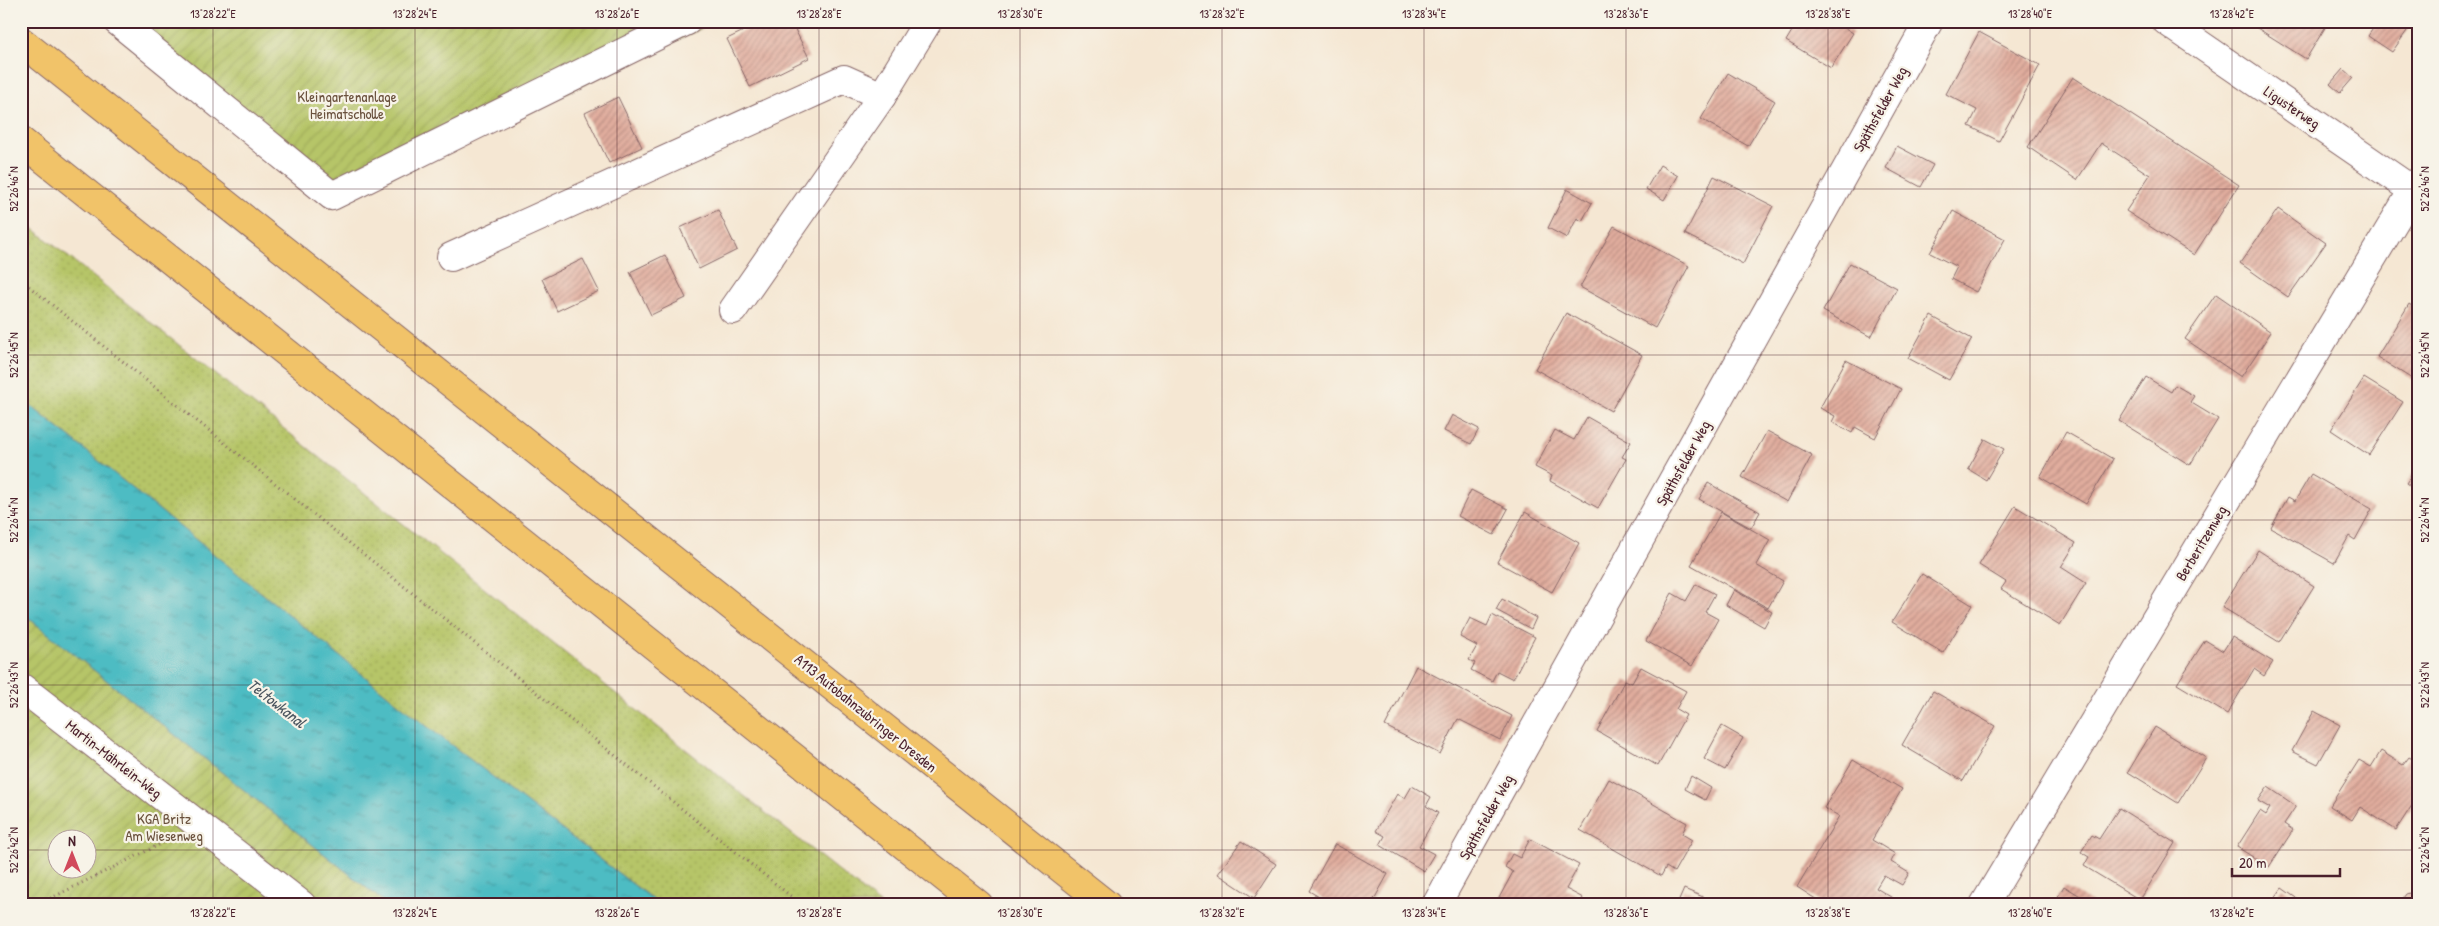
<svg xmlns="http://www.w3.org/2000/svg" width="2439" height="926" font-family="'Patrick Hand',sans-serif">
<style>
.grass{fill:url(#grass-dots);stroke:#80724a}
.garden{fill:url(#garden-furrows);stroke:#80724a;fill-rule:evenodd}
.water{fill:url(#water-ripples);stroke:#4c6e77}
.building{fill:url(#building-hatch)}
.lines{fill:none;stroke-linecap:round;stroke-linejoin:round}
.minor-casing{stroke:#866566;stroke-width:30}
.highway-casing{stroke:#866566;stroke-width:30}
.path{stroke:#866566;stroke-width:3;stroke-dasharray:1 4;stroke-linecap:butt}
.minor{stroke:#fff;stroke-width:28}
.highway{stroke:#f1c369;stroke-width:28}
.ticks{fill:none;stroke:#4a1f2b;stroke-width:1;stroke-opacity:0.45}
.labels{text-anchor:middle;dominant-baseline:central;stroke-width:4.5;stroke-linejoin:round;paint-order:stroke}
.park-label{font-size:15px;fill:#6a513d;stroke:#f7f3e8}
.street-label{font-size:15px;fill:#4a1f2b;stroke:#f7f3e8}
.water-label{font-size:16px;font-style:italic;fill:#4b5660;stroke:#f7f3e8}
.neatline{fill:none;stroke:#4a1f2b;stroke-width:2}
.ticks-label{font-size:12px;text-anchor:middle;fill:#4a1f2b}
</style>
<defs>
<pattern id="grass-dots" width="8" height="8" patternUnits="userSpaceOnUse" patternTransform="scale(1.25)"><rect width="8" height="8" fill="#b6c568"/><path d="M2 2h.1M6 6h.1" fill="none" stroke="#9ea95a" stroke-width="1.8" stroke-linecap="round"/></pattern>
<pattern id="garden-furrows" width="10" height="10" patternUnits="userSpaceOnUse" patternTransform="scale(1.25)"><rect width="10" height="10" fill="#b6c568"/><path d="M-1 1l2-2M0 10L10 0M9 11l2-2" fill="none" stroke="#9ea95a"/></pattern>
<pattern id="water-ripples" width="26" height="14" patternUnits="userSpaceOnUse" patternTransform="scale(1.25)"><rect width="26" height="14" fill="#4dbcc3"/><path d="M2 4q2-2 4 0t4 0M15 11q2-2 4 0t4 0" fill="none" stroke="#42989f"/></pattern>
<pattern id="building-hatch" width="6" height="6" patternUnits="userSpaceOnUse" patternTransform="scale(1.25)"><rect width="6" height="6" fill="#e1ad9e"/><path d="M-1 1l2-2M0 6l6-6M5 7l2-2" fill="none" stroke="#b88c81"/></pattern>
</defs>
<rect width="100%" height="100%" fill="#f7f3e8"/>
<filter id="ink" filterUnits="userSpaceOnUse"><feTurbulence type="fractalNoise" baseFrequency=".02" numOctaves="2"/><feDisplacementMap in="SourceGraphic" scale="10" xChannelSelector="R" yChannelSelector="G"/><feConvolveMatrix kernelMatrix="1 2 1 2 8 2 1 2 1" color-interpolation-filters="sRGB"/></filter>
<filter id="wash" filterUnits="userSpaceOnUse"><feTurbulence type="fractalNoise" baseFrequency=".0096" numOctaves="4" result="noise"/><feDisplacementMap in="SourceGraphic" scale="20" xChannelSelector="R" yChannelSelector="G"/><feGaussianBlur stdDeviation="1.12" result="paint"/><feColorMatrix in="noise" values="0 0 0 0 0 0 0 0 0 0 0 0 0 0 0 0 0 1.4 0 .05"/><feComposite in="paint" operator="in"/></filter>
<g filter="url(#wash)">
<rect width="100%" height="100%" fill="#f5e7d3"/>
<path class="grass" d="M21 219 881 905H660L411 714 21 398Z"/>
<g class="garden">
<path d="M106 21H717L335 203Z"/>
<path d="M21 612 388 905H21ZM58 838H88V868H58Z"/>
</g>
<path class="water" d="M21 398 411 714 660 905H388L21 612Z"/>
<g id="blocks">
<g class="building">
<path d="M764 21H791L809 58 750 87 727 39Z"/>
<path d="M1798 21H1834L1853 33 1831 68 1786 41Z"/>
<path d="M2246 21H2329L2306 59Z"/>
<path d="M2378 21H2414L2392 52 2368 36Z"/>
<path d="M1979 32 2040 65 1999 141 1969 126 1977 110 1946 94Z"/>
<path d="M2343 69 2353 78 2340 93 2330 84Z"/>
<path d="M1728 73 1775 101 1748 146 1701 119Z"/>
<path d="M2073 77 2239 185 2194 255 2126 211 2150 175 2101 143 2077 180 2028 147Z"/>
<path d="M618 97 642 147 609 163 585 113Z"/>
<path d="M1897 146 1933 165 1921 187 1886 168Z"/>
<path d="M1660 165 1678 176 1664 200 1646 189Z"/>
<path d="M1714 176 1773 206 1743 264 1685 234Z"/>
<path d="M1567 189 1592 203 1582 221 1577 218 1567 238 1548 228Z"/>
<path d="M2278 209 2326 243 2288 297 2240 263Z"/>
<path d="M718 210 737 250 699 269 680 228Z"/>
<path d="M1953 211 2005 239 1976 292 1951 279 1957 267 1930 253Z"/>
<path d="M1614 226 1689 266 1655 328 1580 287Z"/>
<path d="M665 255 686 298 651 315 630 272Z"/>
<path d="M583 259 599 291 557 311 542 279Z"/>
<path d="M1850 263 1897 288 1871 337 1823 311Z"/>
<path d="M2216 294 2271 332 2241 377 2185 339Z"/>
<path d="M2409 304 2418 310 2417 382 2377 357Z"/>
<path d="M1566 313 1642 355 1611 411 1535 369Z"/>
<path d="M1931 316 1972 339 1949 380 1908 358Z"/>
<path d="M1846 360 1901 389 1875 438 1855 427 1852 433 1832 422 1835 416 1820 408Z"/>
<path d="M2146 377 2171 392 2175 385 2194 396 2190 402 2218 419 2190 465 2119 421Z"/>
<path d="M2364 378 2403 402 2369 455 2331 430Z"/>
<path d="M1452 415 1479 429 1471 444 1444 431Z"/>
<path d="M1587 417 1631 442 1622 457 1626 459 1598 508 1550 481 1552 476 1535 467 1555 430 1574 440Z"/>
<path d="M1767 431 1812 455 1787 502 1742 477Z"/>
<path d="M2066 432 2113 459 2086 504 2040 477Z"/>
<path d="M1985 439 2004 449 1986 480 1968 469Z"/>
<path d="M2418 466V492L2406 483Z"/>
<path d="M2311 474 2372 509 2355 540 2349 536 2334 563 2271 528 2288 497 2295 501Z"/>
<path d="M1708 483 1760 512 1751 528 1699 499Z"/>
<path d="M1471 490 1508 509 1494 535 1458 516Z"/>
<path d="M2015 506 2076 543 2061 567 2086 583 2060 625 2001 589 2006 582 1979 565Z"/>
<path d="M1525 512 1579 543 1552 592 1497 562Z"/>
<path d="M1721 512 1770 540 1756 565 1783 581 1768 608 1691 565Z"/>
<path d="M2258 550 2314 586 2279 642 2222 607Z"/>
<path d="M1922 574 1972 605 1943 653 1892 622Z"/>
<path d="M1696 584 1715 594 1705 612 1718 619 1692 666 1646 641 1672 593 1686 601Z"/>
<path d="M1734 590 1772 612 1764 627 1726 605Z"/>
<path d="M1502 599 1536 618 1531 629 1496 610Z"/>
<path d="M1492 615 1535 637 1513 679 1497 671 1492 681 1471 670 1475 663 1469 660 1477 646 1460 637 1470 618 1487 626Z"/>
<path d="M2232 637 2273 662 2264 676 2254 669 2227 714 2177 684 2205 640 2223 651Z"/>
<path d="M1416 666 1512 716 1500 740 1458 719 1440 754 1385 726Z"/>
<path d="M1641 667 1686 691 1676 709 1686 715 1658 766 1597 731 1625 680 1632 683Z"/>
<path d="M1933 691 1995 726 1963 781 1902 745Z"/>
<path d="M2314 711 2340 725 2318 764 2292 751Z"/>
<path d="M1722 726 1743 738 1725 770 1704 759Z"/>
<path d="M2155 727 2206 758 2178 803 2128 772Z"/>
<path d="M2381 751 2403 765 2409 757 2418 762V796L2396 830 2360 807 2352 820 2330 806 2359 760 2371 767Z"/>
<path d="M1853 760 1902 789 1872 840 1895 854 1891 862 1909 873 1902 885 1884 875 1876 888 1904 905H1825L1797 887 1839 816 1824 808Z"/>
<path d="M1691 776 1711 788 1705 800 1685 789Z"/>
<path d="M1609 779 1687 823 1682 834 1692 840 1674 872 1666 867 1661 876 1580 830Z"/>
<path d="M1412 786 1431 797 1426 806 1438 813 1419 846 1434 854 1424 871 1380 845 1385 836 1376 831 1397 794 1405 798Z"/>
<path d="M2268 787 2296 806 2284 824 2293 830 2269 867 2237 847 2260 811 2266 815 2270 808 2258 801Z"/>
<path d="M2119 808 2175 843 2140 900 2084 866 2089 857 2081 852 2092 835 2099 839Z"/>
<path d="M1530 839 1579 865 1566 889 1583 898 1579 905H1512L1499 898 1513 872 1505 867 1512 854 1520 858Z"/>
<path d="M1241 841 1276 864 1254 898 1218 874Z"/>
<path d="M1335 844 1388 874 1371 905H1333L1309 891Z"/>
<path d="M2064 886 2095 905H2053Z"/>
<path d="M2282 888 2306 905H2270Z"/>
<path d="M1684 889 1715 902 1713 905H1677Z"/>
<path d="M2413 892 2418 895V905H2398L2406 894Z"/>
</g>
</g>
</g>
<g filter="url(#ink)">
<use href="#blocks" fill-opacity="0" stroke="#866566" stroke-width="1"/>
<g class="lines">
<defs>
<g id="minor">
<path d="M117 21 332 196 687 21"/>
<path d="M2166 21 2418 194"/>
<path d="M451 257 844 79 882 96"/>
<path d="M733 310 882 96 928 21"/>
<path d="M21 687 302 905"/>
<path d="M1436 905 1929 21"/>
<path d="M1984 905 2418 182"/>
</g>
<g id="highway">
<path d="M21 41 1107 905"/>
<path d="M21 141 979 905"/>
</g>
</defs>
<use href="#minor" class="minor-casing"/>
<use href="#highway" class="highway-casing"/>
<g class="path">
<path d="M21 280 802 905"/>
<path d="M37 905 167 841"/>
</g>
<use href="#minor" class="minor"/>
<use href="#highway" class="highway"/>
</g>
</g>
<path class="ticks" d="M213 21V905M415 21V905M617 21V905M819 21V905M1020 21V905M1222 21V905M1424 21V905M1626 21V905M1828 21V905M2030 21V905M2232 21V905M21 24H2418M21 189H2418M21 355H2418M21 520H2418M21 685H2418M21 850H58M88 850H2418"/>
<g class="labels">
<g class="park-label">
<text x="347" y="96">Kleingartenanlage<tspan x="347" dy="17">Heimatscholle</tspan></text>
<text x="164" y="818">KGA Britz<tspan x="164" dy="17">Am Wiesenweg</tspan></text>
</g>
<g class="street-label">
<text transform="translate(2292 107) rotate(34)">Ligusterweg</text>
<text transform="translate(1880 109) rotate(-61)">Späthsfelder Weg</text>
<text transform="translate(1683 463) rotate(-61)">Späthsfelder Weg</text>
<text transform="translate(2201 543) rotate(-59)">Berberitzenweg</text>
<text transform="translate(866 713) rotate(39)">A113 Autobahnzubringer Dresden</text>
<text transform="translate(114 759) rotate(38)">Martin-Mährlein-Weg</text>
<text transform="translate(1486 817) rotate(-61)">Späthsfelder Weg</text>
</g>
<g class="water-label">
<text transform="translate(277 703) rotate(38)">Teltowkanal</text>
</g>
</g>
<rect width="2439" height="926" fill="none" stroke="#f7f3e8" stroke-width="55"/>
<g transform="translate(72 854)"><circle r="24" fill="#f7f3e8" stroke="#b29e9c"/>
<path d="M0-4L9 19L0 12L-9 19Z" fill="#d1495b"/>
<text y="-8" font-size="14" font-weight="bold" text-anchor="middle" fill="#4a1f2b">N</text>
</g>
<path d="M2232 868v8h108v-8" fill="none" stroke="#4a1f2b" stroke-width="2.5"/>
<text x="2239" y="868" font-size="15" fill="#4a1f2b" stroke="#f7f3e8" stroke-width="4" paint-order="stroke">20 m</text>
<rect x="28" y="28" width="2384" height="870" class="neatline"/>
<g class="ticks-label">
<text x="213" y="18">13°28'22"E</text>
<text x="415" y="18">13°28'24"E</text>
<text x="617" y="18">13°28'26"E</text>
<text x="819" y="18">13°28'28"E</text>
<text x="1020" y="18">13°28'30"E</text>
<text x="1222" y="18">13°28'32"E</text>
<text x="1424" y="18">13°28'34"E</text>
<text x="1626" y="18">13°28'36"E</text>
<text x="1828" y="18">13°28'38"E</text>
<text x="2030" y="18">13°28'40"E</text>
<text x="2232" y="18">13°28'42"E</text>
<text transform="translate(14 189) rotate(-90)" y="4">52°26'46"N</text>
<text transform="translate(2425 189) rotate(-90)" y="4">52°26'46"N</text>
<text transform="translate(14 355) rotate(-90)" y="4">52°26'45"N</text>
<text transform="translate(2425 355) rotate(-90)" y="4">52°26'45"N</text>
<text transform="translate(14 520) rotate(-90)" y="4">52°26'44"N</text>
<text transform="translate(2425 520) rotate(-90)" y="4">52°26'44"N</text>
<text transform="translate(14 685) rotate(-90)" y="4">52°26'43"N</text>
<text transform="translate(2425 685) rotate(-90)" y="4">52°26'43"N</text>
<text transform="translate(14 850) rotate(-90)" y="4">52°26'42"N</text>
<text transform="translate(2425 850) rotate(-90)" y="4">52°26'42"N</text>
<text x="213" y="917">13°28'22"E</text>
<text x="415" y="917">13°28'24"E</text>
<text x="617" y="917">13°28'26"E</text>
<text x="819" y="917">13°28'28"E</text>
<text x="1020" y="917">13°28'30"E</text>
<text x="1222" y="917">13°28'32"E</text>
<text x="1424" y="917">13°28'34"E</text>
<text x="1626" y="917">13°28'36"E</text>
<text x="1828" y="917">13°28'38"E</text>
<text x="2030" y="917">13°28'40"E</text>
<text x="2232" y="917">13°28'42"E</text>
</g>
</svg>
